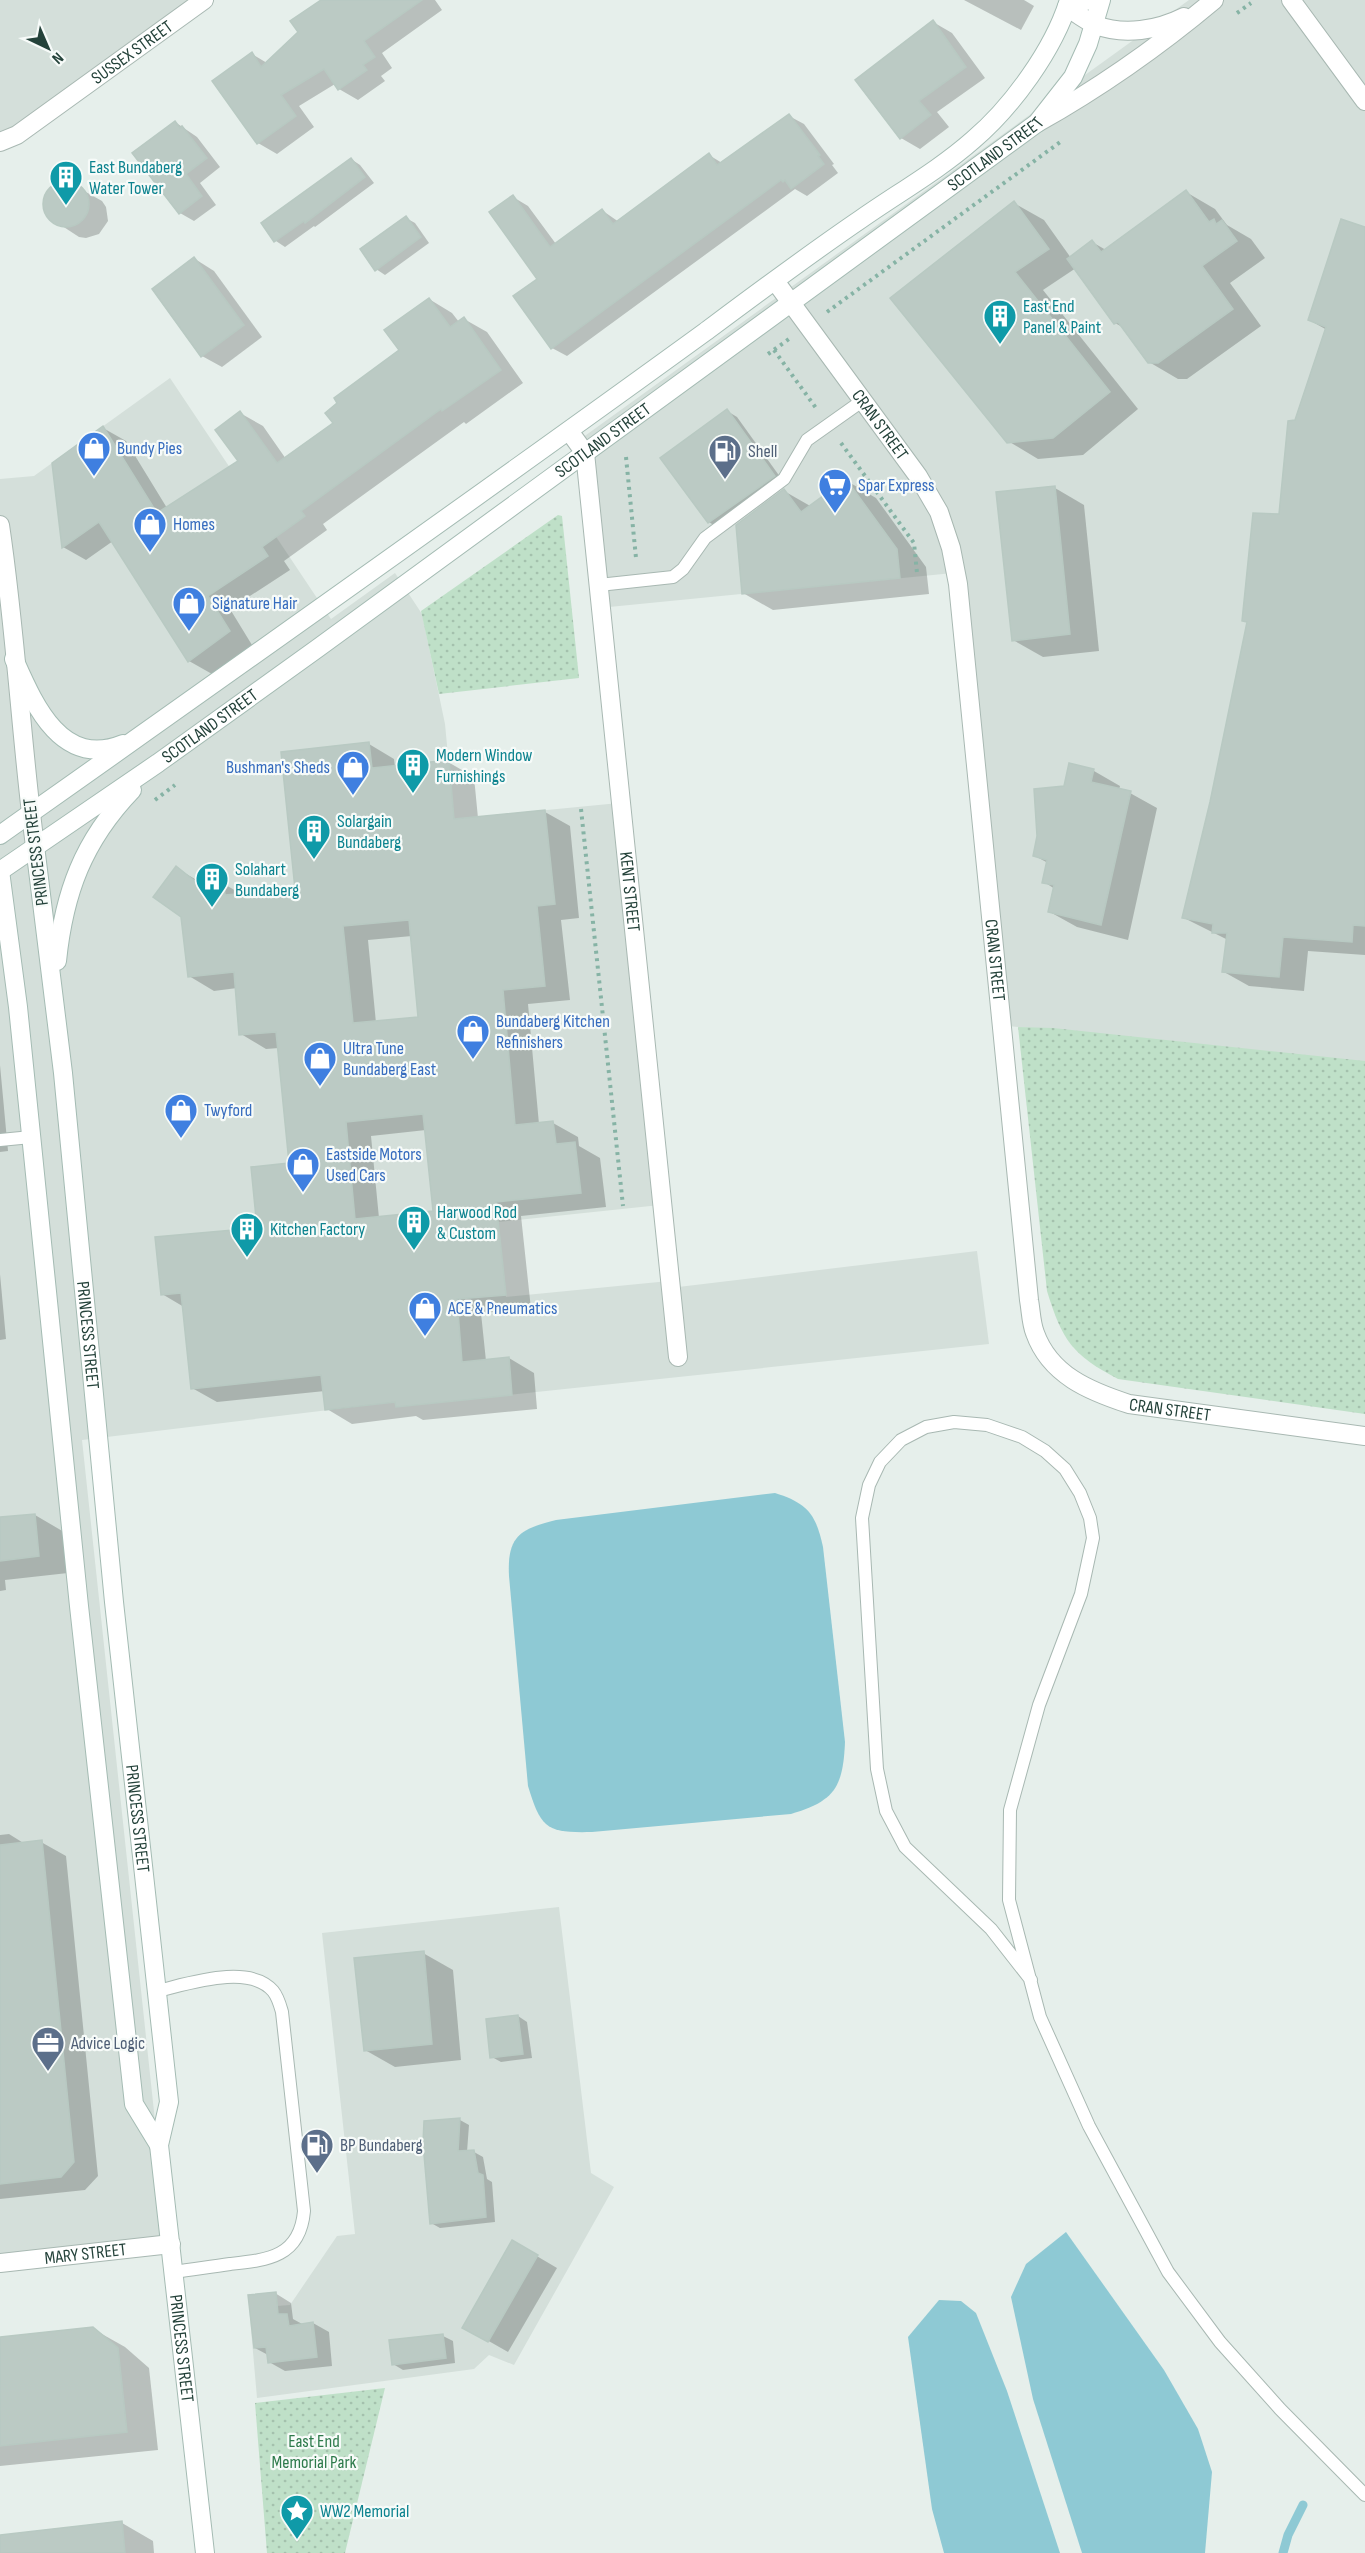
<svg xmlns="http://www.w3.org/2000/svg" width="1365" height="2553" font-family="'Sofia Sans Condensed',sans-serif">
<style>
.built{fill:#d4dfda}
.grass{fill:url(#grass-dots)}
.water{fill:#8ec9d4}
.shadow{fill:#0003;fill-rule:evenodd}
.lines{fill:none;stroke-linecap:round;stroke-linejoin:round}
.stream{stroke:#8ec9d4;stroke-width:9}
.building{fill:#bbcac4;stroke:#b8c9c2;stroke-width:1.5;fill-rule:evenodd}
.lane-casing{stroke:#a8b8b2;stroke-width:14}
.street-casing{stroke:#a8b8b2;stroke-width:20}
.secondary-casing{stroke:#a4bbb3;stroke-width:20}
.path{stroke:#86b3a5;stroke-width:4;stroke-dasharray:3 4.5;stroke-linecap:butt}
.lane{stroke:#fff;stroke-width:12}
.street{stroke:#fff;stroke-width:18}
.secondary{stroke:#fff;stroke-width:18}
.labels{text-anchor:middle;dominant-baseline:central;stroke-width:4.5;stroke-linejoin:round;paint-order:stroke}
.street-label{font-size:18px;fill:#24423a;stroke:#f7fbf9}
.culture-label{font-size:18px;fill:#0d838f;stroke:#f7fbf9;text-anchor:start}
.shop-label{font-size:18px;fill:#366cbe;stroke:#f7fbf9;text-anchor:start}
.service-label{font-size:18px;fill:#4e5e75;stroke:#f7fbf9;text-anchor:start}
.park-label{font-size:18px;fill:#2d7a4b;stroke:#f7fbf9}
</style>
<defs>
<pattern id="grass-dots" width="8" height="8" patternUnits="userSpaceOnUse" patternTransform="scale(1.5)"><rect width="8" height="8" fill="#bfe0c8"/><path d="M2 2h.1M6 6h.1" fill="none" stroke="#a4c1ad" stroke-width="1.8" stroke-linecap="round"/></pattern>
</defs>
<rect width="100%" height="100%" fill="#e6efeb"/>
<g class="built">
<path d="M0 0H189L0 146Z"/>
<path d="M1189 0H1365V1062L999 1025 953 573 599 608 575 443Z"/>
<path d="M170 378 331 619 395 573 422 614 445 724 454 819 619 803 660 1205 498 1222 506 1297 669 1281 670 1288 977 1251 989 1344 396 1407 395 1402 82 1440 168 2242 0 2261V479L34 476Z"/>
<path d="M559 1907 591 2173 614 2187 514 2365 489 2355 474 2369 257 2398 248 2295 276 2292 277 2306 290 2305 337 2236 355 2234 322 1933Z"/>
</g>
<g class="grass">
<path d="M558 515 562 516 579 678 439 694 421 611Z"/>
<path d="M1018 1027 1053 1028 1365 1061V1414L1118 1379C1072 1355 1062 1340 1047 1291Z"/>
<path d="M385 2388 345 2553H267L255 2403Z"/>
</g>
<g class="water">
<path d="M775 1493C807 1503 816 1514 823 1547L845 1742C843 1787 835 1801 791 1814L592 1832C547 1833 541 1829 528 1786L509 1576C507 1537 519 1529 556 1520Z"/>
<path d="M1066 2232 1164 2370 1198 2429 1212 2472 1205 2553H1082L1033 2399 1011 2297 1026 2264Z"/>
<path d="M939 2300 961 2301 976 2313 1007 2391 1060 2553H944L932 2509 908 2337Z"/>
</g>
<g class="shadow">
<path d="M324 0H435L442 10 382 53 392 68 381 76 385 81 358 100 339 89 335 84 299 106 314 127 277 154 258 143 252 54 267 63 300 32Z"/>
<path d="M964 0H1024L1034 6 1021 30Z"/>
<path d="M933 22 952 33 985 78 937 112 949 127 920 149 901 138Z"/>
<path d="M789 116 804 124 834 164 832 165 838 173 807 196 795 189 567 356 552 348 539 279 513 197 528 206 556 244 603 211 619 222 709 155 722 163Z"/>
<path d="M175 122 197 137 220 167 200 183 216 205 194 221 180 213Z"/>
<path d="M351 159 360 165 374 183 315 227 314 226 285 247 276 241 263 224Z"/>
<path d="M61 182H68L102 201 106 207 108 221 99 234 86 238 79 237 47 216 44 203 49 190Z"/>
<path d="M1186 192 1215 209 1227 225 1251 239 1265 258 1230 283 1261 326 1187 379H1178L1149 362 1124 328 1115 323 1076 268 1043 290 1138 409 1083 455 1038 459 1008 441 1014 203 1044 220 1071 258 1092 242 1106 250Z"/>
<path d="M406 218 415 223 429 243 385 275 376 269Z"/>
<path d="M1365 228V955L1308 951 1304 991 1249 986 1224 972 1228 940 1184 918 1211 802 1248 623 1244 620 1280 515 1296 421 1327 330 1309 320Z"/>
<path d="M195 259 214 271 262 337 222 367 202 356Z"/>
<path d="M429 299 452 313 459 322 464 319 487 332 523 383 466 424 464 422 323 524 327 530 284 561 290 570 230 609 252 645 212 674 189 661 113 541 86 560 63 547 103 428 126 441 167 508 240 462V413L263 426 286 459 335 424 401 351Z"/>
<path d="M727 411 737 417 783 481 718 528 709 522Z"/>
<path d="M847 481 876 498 926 567 929 594 773 610 743 593 784 491 812 507Z"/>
<path d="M1055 488 1084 505 1099 651 1043 657 1013 640Z"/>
<path d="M369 744 394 759 395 767 448 762 474 777 478 818 545 812 570 826 579 918 561 920 570 1000 528 1004 539 1124 553 1123 578 1137 579 1146 600 1158 606 1207 521 1216 531 1309 481 1313 486 1361 509 1358 534 1373 537 1409 423 1420 416 1416 352 1424 327 1409 325 1391 217 1402 192 1388 184 1307 162 1294 258 1230 291 1164 279 1048 266 1049 241 1034 237 988 214 991 189 976 176 868 207 886 224 884 243 895 297 890ZM412 936 420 1019 376 1023 368 940ZM426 1130 434 1213 379 1218 371 1136Z"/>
<path d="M1094 771 1120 786 1119 790 1130 793 1157 808 1128 940 1077 927 1050 912 1055 889 1044 882 1048 863 1035 856 1039 836 1065 788Z"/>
<path d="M0 1065 8 1151 0 1152Z"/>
<path d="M0 1274 6 1339 0 1340Z"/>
<path d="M35 1515 64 1532 68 1573 5 1580 6 1590 0 1591V1518Z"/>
<path d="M9 1834 25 1844 41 1842 66 1856 98 2176 85 2190 0 2199V1835Z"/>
<path d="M423 1953 453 1970 461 2060 395 2067 365 2050Z"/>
<path d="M518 2016 527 2022 532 2058 501 2062 492 2057Z"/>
<path d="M460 2120 469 2125 467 2152H474L483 2157 487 2179 492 2182 495 2222 440 2228 431 2223Z"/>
<path d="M513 2242 557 2268 508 2352 464 2327Z"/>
<path d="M275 2293 291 2303 293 2319 304 2325 313 2323 329 2332 332 2366 285 2371 269 2362 268 2355 255 2348Z"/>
<path d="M93 2329 125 2347 149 2368 158 2450 0 2466V2339Z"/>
<path d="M443 2336 453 2341 455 2363 403 2370 393 2364Z"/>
<path d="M122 2523 153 2541 154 2553H0V2536Z"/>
</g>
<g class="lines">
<path class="stream" d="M1283 2553 1288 2535 1303 2505"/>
</g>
<g class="building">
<path d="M321 0H422L364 41 375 57 363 65 367 70 338 90 324 69 281 95 296 116 257 144 212 81 252 52 261 67 298 32 290 21Z"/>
<path d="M933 20 966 67 919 101 931 115 900 139 855 80Z"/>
<path d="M789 114 820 155 818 156 824 164 791 189 785 180 783 182 781 180 551 349 513 296 537 279 489 212 513 195 550 247 602 209 613 224 709 153 717 165Z"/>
<path d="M175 121 180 128 182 126 207 158 186 174 202 196 179 214 132 153Z"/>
<path d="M351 158 365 177 305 223 304 221 274 242 261 223Z"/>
<circle cx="66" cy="204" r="23"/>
<path d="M1186 190 1209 222 1214 219 1216 224 1222 220 1237 241 1202 266 1233 309 1158 363H1148L1118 322 1114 324 1067 259 1092 240 1101 252Z"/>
<path d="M1014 201 1049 249 1015 272 1110 392 1053 438 1007 443 890 298Z"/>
<path d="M406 216 421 237 375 271 360 249Z"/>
<path d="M1341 219 1365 227V926L1353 925 1352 942 1283 937 1279 977 1222 972 1227 933H1212L1213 924 1182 918 1210 802 1247 622 1242 621 1253 513 1279 514 1288 421 1295 420 1326 327 1308 320Z"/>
<path d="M194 257 244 325 201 357 152 289Z"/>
<path d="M429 298 450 327 464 317 501 370 442 411 441 409 301 511 305 516 262 547 268 556 208 596 230 631 188 662 99 522 62 548 52 463 103 426 157 513 238 461 215 430 240 411 277 463 333 423 325 413 337 403 334 398 399 350 384 330Z"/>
<path d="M727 409 775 476 708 523 660 458Z"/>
<path d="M846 479 897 549 900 578 742 594 736 525 784 489 801 512Z"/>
<path d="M1055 486 1070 634 1012 641 996 492Z"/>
<path d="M369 742 372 768 449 760 454 819 545 810 555 904 537 906 545 986 503 990 515 1125 553 1121 556 1144 575 1142 581 1193 496 1202 506 1295 457 1299 462 1362 509 1357 512 1395 396 1407 395 1402 325 1410 321 1375 191 1389 181 1293 161 1295 155 1237 257 1228 251 1167 289 1163 276 1032 239 1035 234 972 188 977 181 917 153 897 176 866 201 886 224 883 225 895 295 889 281 752ZM409 920 418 1017 353 1023 343 926ZM423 1114 433 1211 355 1219 346 1122Z"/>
<path d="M1069 763 1094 769 1091 782 1131 791 1101 925 1048 912 1054 885 1042 883 1047 860 1033 856 1037 836 1034 789 1064 786Z"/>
<path d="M35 1514 39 1556 0 1561V1517Z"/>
<path d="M42 1840 74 2162 61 2177 0 2184V1845Z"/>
<path d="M424 1951 432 2044 364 2051 354 1958Z"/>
<path d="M518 2015 523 2054 490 2058 486 2019Z"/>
<path d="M460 2118 458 2151 474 2150 478 2173 483 2175 486 2217 430 2224 423 2143 424 2121Z"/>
<path d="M512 2240 538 2255 488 2342 462 2328Z"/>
<path d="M276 2292 278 2314H287L289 2326 313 2322 317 2357 268 2363 266 2347 254 2348 248 2295Z"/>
<path d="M93 2327 118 2348 127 2432 0 2446V2337Z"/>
<path d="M443 2334 446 2358 392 2365 389 2340Z"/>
<path d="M122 2521 125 2553H0V2535Z"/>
</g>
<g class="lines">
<defs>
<g id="lane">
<path d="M599 585 673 577 683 569 705 538 784 479 807 440 862 401"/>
<path d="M0 1140 31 1137"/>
<path d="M1031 1980 991 1929 905 1847 886 1811 877 1769 862 1518 869 1485 880 1462 901 1440 926 1427 954 1422 987 1425 1022 1437 1045 1451 1065 1469 1080 1493 1090 1518 1093 1538 1081 1594 1039 1705 1010 1810 1009 1900 1040 2017 1089 2126 1168 2272 1220 2342 1280 2409 1365 2495"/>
<path d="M157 1991C188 1984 249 1963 273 1991 278 1997 280 2005 282 2012L304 2211C300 2257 268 2260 230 2264 211 2267 193 2269 174 2272"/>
</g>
<g id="street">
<path d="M1291 0 1365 101"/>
<path d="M1067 7C1076 13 1086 21 1096 25 1124 36 1158 30 1184 17"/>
<path d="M1067 7 1089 0"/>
<path d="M1037 123C1101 87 1158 47 1214 0"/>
<path id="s1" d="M0 142 17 135 204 0"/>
<path id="s2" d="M775 281 918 476 939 512 951 548 958 584 1029 1300C1031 1311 1031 1323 1035 1333 1050 1375 1089 1391 1129 1404L1365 1436"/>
<path id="s3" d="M569 431 585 453 678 1357"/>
<path d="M0 525C16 632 21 740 35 846"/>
<path id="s4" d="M0 2263 171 2244"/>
</g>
<g id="secondary">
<path d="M14 659C34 704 61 769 123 744"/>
<path d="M0 835C236 668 471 502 705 332 756 294 808 255 861 219 898 193 939 170 973 140 1012 107 1054 49 1069 0"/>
<path id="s5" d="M35 846 63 1073 114 1602 169 2102 159 2145 205 2553"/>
<path id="s6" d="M0 871 158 763 318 648 1037 123 1073 77 1088 44 1101 0"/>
<path d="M0 871 18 1007 79 1606 134 2104 159 2145"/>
<path d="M57 961C64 893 83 841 132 790"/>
</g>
</defs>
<use href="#lane" class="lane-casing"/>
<use href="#street" class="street-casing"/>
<use href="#secondary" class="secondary-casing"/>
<g class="path">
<path d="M1237 13 1251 3"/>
<path d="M827 312 1063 140"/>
<path d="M774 350 816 408"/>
<path d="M768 354 789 339"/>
<path d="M841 443 914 543 917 573"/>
<path d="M626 457 636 558"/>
<path d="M155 800 175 785"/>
<path d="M581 809 623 1206"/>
</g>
<use href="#lane" class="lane"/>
<use href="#street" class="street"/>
<use href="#secondary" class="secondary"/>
</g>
<defs>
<symbol id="building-pin" viewBox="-11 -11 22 30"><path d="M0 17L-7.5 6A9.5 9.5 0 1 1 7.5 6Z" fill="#0f9aa8" stroke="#f7fbf9"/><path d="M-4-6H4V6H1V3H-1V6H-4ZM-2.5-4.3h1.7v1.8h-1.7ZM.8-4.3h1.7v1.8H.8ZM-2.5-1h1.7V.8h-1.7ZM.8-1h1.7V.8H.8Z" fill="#fff"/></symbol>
<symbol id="shop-pin" viewBox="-11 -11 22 30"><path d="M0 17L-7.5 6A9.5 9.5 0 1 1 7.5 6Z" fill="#3f7fe0" stroke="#f7fbf9"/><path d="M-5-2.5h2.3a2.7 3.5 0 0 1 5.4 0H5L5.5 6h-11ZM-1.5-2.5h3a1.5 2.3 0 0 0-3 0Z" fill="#fff"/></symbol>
<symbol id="fuel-pin" viewBox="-11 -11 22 30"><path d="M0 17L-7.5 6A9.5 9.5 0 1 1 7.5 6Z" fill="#5c6f8a" stroke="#f7fbf9"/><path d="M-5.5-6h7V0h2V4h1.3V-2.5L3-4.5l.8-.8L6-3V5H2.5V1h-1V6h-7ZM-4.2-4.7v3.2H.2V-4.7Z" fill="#fff"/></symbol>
<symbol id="supermarket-pin" viewBox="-11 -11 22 30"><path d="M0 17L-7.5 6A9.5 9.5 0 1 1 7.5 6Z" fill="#3f7fe0" stroke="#f7fbf9"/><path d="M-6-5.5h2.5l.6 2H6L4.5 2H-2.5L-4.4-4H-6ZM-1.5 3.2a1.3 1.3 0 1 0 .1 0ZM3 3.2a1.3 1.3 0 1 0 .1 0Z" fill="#fff"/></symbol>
<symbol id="office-pin" viewBox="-11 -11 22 30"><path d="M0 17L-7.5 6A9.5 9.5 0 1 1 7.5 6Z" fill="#5c6f8a" stroke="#f7fbf9"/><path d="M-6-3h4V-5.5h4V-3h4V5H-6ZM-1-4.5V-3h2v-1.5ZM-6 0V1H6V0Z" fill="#fff"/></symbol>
<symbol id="sight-pin" viewBox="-11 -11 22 30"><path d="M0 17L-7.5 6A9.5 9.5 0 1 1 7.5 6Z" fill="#0f9aa8" stroke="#f7fbf9"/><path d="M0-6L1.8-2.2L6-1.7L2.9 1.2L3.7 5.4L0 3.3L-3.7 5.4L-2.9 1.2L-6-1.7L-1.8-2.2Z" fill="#fff"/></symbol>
</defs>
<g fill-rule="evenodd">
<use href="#building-pin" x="47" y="158" width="38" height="52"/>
<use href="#building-pin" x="981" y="297" width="38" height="52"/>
<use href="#shop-pin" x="75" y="429" width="38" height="52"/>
<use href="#fuel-pin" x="706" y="432" width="38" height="52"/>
<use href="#supermarket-pin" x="816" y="466" width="38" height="52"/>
<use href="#shop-pin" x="131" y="505" width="38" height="52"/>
<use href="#shop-pin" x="170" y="584" width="38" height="52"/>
<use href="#building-pin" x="394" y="746" width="38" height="52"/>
<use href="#shop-pin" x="334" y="748" width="38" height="52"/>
<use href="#building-pin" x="295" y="812" width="38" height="52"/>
<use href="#building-pin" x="193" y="860" width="38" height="52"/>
<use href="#shop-pin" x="454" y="1012" width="38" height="52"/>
<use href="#shop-pin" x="301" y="1039" width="38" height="52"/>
<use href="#shop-pin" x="162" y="1091" width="38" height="52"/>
<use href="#shop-pin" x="284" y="1145" width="38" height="52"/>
<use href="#building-pin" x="395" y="1203" width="38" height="52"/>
<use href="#building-pin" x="228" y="1210" width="38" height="52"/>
<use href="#shop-pin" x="406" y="1289" width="38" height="52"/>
<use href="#office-pin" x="29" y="2024" width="38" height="52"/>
<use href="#fuel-pin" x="298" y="2126" width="38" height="52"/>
<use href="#sight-pin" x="278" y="2492" width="38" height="52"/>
</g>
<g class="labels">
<g class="street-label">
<text stroke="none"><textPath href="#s1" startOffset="160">SUSSEX STREET</textPath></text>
<text stroke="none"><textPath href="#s6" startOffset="1227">SCOTLAND STREET</textPath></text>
<text stroke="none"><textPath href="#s2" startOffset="178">CRAN STREET</textPath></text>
<text stroke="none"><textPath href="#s6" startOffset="741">SCOTLAND STREET</textPath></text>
<text stroke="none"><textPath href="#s6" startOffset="255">SCOTLAND STREET</textPath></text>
<text transform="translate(36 852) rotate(-97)">PRINCESS STREET</text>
<text stroke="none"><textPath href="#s3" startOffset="468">KENT STREET</textPath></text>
<text stroke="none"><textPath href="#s2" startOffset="736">CRAN STREET</textPath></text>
<text stroke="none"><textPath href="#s5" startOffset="492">PRINCESS STREET</textPath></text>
<text stroke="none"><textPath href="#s2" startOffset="1275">CRAN STREET</textPath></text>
<text stroke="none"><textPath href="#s5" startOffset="978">PRINCESS STREET</textPath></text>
<text stroke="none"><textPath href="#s4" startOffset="86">MARY STREET</textPath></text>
<text stroke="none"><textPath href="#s5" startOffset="1512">PRINCESS STREET</textPath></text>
</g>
<g class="culture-label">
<text x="89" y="167">East Bundaberg<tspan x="89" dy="21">Water Tower</tspan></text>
<text x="1023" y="306">East End<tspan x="1023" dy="21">Panel &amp; Paint</tspan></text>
<text x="436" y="755">Modern Window<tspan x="436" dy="21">Furnishings</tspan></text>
<text x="337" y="821">Solargain<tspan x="337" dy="21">Bundaberg</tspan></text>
<text x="235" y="869">Solahart<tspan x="235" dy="21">Bundaberg</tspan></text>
<text x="437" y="1212">Harwood Rod<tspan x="437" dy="21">&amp; Custom</tspan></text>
<text x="270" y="1229">Kitchen Factory</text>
<text x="320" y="2511">WW2 Memorial</text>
</g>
<g class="shop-label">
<text x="117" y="448">Bundy Pies</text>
<text x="858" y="485">Spar Express</text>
<text x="173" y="524">Homes</text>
<text x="212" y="603">Signature Hair</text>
<text x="330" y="767" text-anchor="end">Bushman's Sheds</text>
<text x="496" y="1021">Bundaberg Kitchen<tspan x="496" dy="21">Refinishers</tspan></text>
<text x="343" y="1048">Ultra Tune<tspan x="343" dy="21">Bundaberg East</tspan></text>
<text x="204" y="1110">Twyford</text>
<text x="326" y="1154">Eastside Motors<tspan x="326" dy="21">Used Cars</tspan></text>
<text x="448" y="1308">ACE &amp; Pneumatics</text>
</g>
<g class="service-label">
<text x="748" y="451">Shell</text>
<text x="71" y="2043">Advice Logic</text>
<text x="340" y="2145">BP Bundaberg</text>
</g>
<g class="park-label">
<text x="314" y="2441">East End<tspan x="314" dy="21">Memorial Park</tspan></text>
</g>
</g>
<g transform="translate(48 48) rotate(136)" stroke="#f7fbf9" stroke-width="4.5" paint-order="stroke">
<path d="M0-4.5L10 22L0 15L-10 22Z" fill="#24423a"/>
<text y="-9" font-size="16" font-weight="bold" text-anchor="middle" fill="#24423a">N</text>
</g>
</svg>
